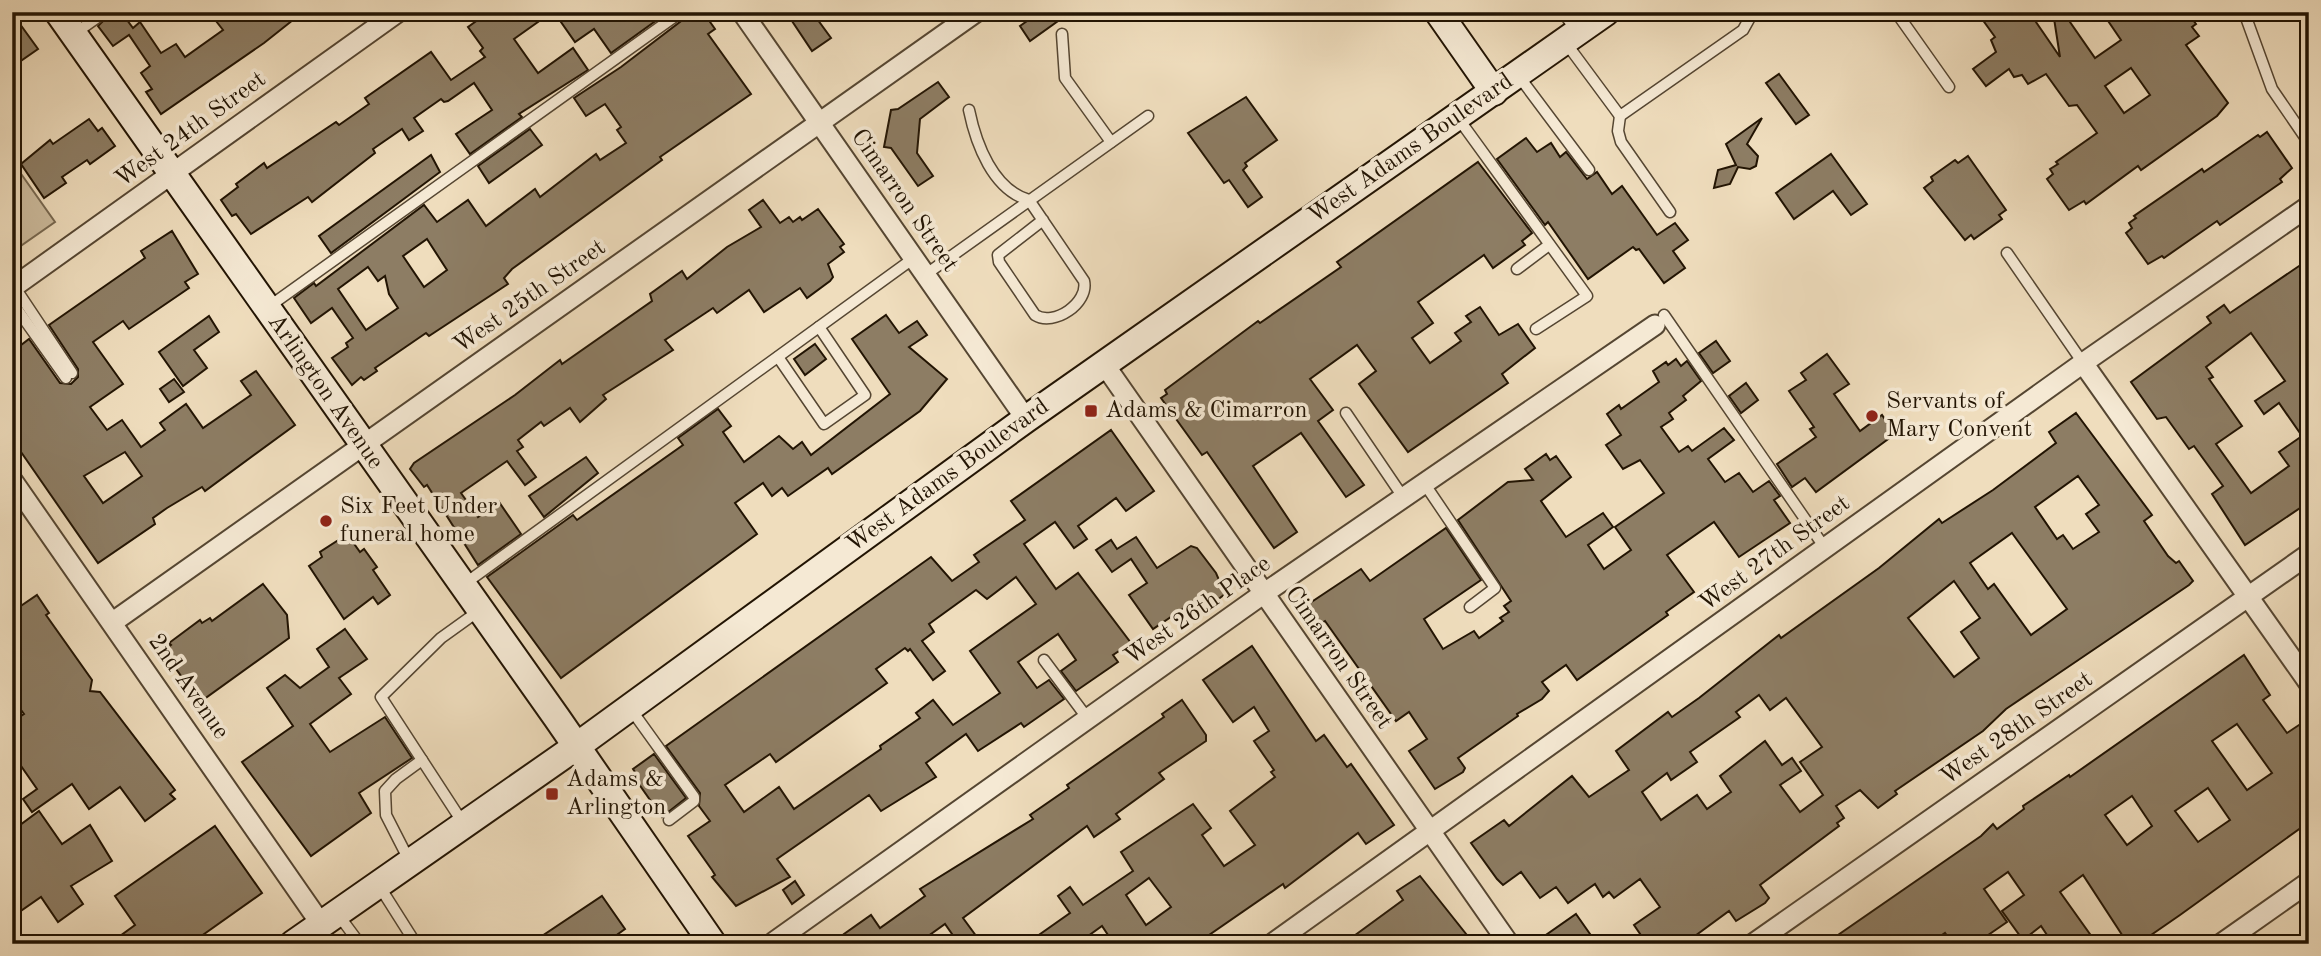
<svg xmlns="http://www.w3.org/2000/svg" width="2321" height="956" font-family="'Old Standard TT',serif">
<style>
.green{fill:#ccbb9d;stroke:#776850;stroke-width:2}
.building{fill:#8d7d64;stroke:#221403;stroke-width:2;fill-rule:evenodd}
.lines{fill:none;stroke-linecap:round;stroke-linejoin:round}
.lane-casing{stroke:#554632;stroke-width:13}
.street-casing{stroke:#554632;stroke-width:23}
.secondary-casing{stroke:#221403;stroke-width:30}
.lane{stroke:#f5e9d4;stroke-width:10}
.street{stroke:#f5e9d4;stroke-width:19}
.secondary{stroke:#f5e9d4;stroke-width:26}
.poi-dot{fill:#8f2418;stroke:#f5e9d4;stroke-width:2.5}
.labels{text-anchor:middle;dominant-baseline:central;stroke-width:7;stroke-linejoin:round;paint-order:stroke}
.street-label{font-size:24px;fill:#221403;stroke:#f5e9d4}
.poi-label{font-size:24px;fill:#221403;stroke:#f5e9d4;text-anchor:start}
</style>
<rect width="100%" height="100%" fill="#efddbd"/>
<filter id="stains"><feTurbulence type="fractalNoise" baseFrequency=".00286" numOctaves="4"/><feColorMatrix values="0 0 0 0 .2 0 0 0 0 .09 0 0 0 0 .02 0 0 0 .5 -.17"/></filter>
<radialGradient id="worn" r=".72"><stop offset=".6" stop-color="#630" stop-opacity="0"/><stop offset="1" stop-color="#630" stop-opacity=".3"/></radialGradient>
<path class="green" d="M12 161 55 222 12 252Z"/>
<g class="building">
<path d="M112 12H121L133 28 140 22 161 53 176 44 185 57 223 30 216 21 228 12H303L264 43 161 114 146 92 152 89 141 73 150 66 129 35 113 46 98 26Z"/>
<path d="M489 12H552L514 39 538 73 573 48 588 70 519 114 522 117 470 154 456 134 492 110 474 83 448 101 444 102 441 99 414 118 423 131 409 140 402 129 373 149 375 153 312 202 308 197 251 234 236 214 232 216 221 200 238 187 236 184 264 163 267 168 336 122 339 125 369 104 365 98 431 52 451 80 485 57 480 51 483 48 468 27Z"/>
<path d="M554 12H668L611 53 594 29 575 42Z"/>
<path d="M688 12H703L715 29 708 34 751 94 660 157 662 160 512 269 504 278 508 284 429 336 426 333 375 368 377 371 364 380 361 377 352 385 332 358 348 347 346 343 353 338 332 308 311 323 294 298 314 283 316 286 424 205 437 222 468 200 486 226 535 189 540 197 596 154 600 160 626 143 617 130 621 127 605 104 586 116 574 98 621 67 685 18ZM427 239 447 270 424 287 403 256ZM368 267 378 281 385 276 389 294 398 308 366 330 338 289Z"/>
<path d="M786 12H812L831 38 812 51Z"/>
<path d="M1040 12H1051L1058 21 1030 41 1020 26Z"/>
<path d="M1977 12H2029L2060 57 2053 12H2063L2095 58 2121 40 2102 12H2187L2196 24 2192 27 2199 36 2186 45 2228 103 2217 116 2141 170 2138 166 2086 204 2084 201 2069 210 2047 179 2053 174 2050 169 2058 164 2056 162 2097 133 2077 105 2069 106 2046 74 2028 84 2022 75 2014 77 2009 69 1986 86 1973 69 1996 52 1991 40 1995 37ZM2131 68 2150 95 2124 113 2105 86Z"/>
<path d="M12 13 38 49 12 67Z"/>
<path d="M1779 74 1809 115 1796 124 1766 83Z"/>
<path d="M938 82 949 97 920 119 917 153 933 176 918 186 891 148 884 147 891 110 898 109Z"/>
<path d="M1246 97 1277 140 1245 163 1247 166 1243 170 1262 197 1248 207 1229 180 1224 183 1188 133Z"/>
<path d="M1762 118 1747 144 1758 156 1756 166 1750 169 1738 167 1730 184 1714 188 1718 170 1736 165 1726 144Z"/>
<path d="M89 119 98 131 102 128 115 146 90 164 87 160 62 177 66 183 44 198 21 164 50 140 53 144Z"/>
<path d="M530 129 542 145 489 183 478 166Z"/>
<path d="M2267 132 2292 168 2280 179 2282 182 2220 225 2217 221 2164 258 2162 256 2148 264 2126 233 2132 228 2129 223 2136 218 2134 216 2202 169 2204 172 2258 135 2260 137Z"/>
<path d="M1526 138 1537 152 1551 143 1560 157 1566 152 1587 179 1597 172 1612 194 1622 186 1657 235 1675 223 1688 240 1673 251 1685 268 1664 283 1639 249 1636 250 1633 247 1588 279 1548 222 1545 225 1497 159Z"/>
<path d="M1831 154 1867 204 1851 215 1833 191 1794 219 1776 193Z"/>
<path d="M431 155 440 172 331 253 319 236Z"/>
<path d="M1968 156 2006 210 1999 215 2002 219 1974 239 1971 235 1965 240 1924 188 1933 181 1931 177 1955 160 1958 163Z"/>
<path d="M1478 162 1532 233 1522 241 1525 245 1493 268 1484 255 1418 302 1433 323 1412 338 1430 363 1461 341 1455 333 1471 322 1466 316 1480 307 1499 335 1518 324 1535 348 1502 374 1508 383 1408 452 1359 384 1376 371 1357 345 1310 379 1333 410 1318 421 1364 485 1346 497 1301 433 1253 466 1297 532 1274 548 1207 452 1202 455 1161 398 1167 394 1165 390 1258 321 1260 323 1341 267 1337 262Z"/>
<path d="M763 200 780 223 789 217 793 222 800 217 802 220 818 209 844 244 840 247 844 252 828 264 833 277 830 281 807 298 800 288 764 312 749 290 717 313 713 308 665 340 673 350 603 395 606 399 580 422 570 408 544 426 541 422 518 440 523 447 517 451 536 477 525 485 507 461 461 493 478 517 499 502 521 534 478 565 427 485 424 487 410 469 414 463 515 395 560 360 562 364 652 301 650 294 672 278 682 271 687 279 727 247 761 227 749 210Z"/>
<path d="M172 231 198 274 185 282 189 288 129 329 123 321 93 342 123 384 90 407 107 430 122 420 141 447 165 430 160 423 186 404 203 428 251 395 241 381 256 371 295 425 205 491 202 487 167 508 153 518 155 524 98 563 12 439V352L29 339 60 383 71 384 78 377V369L49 325 145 258 141 251ZM125 452 142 476 103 503 84 476Z"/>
<path d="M2302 264 2309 273V502L2245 545 2212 494 2223 486 2194 446 2189 449 2166 417 2157 419 2131 382 2211 323 2207 317 2224 305 2230 313ZM2251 333 2285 381 2255 401 2264 414 2279 403 2302 436 2279 452 2289 466 2251 493 2216 444 2242 426 2209 379 2213 377 2206 367Z"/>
<path d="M886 315 899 333 917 321 927 335 909 347 947 379 920 411 832 474 828 468 788 496 782 488 772 496 763 483 735 503 757 534 561 678 487 577 573 515 577 520 683 445 678 438 718 409 731 426 723 432 744 462 779 436 793 449 802 442 811 455 890 394 852 339Z"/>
<path d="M209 316 219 332 194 350 207 368 183 386 159 352Z"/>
<path d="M1716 341 1730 361 1713 373 1699 353Z"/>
<path d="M815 344 826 359 805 375 794 359Z"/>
<path d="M1827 354 1849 384 1834 394 1860 431 1882 415 1895 434 1816 492 1805 478 1792 487 1777 464 1816 437 1810 429 1814 427 1789 391 1806 380 1801 373Z"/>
<path d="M1676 359 1681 366 1687 361 1701 381 1683 396 1686 400 1669 413 1673 419 1661 427 1679 452 1688 446 1692 451 1724 428 1734 440 1708 459 1725 482 1739 473 1753 492 1769 481 1780 496 1774 500 1790 523 1739 557 1714 522 1667 555 1694 592 1666 612 1668 615 1577 680 1566 665 1542 682 1549 691 1542 699 1517 714 1518 716 1458 758 1465 768 1463 772 1435 789 1409 751 1427 739 1409 712 1396 721 1325 621 1320 624 1307 605 1361 569 1370 581 1446 528 1481 580 1424 619 1443 649 1474 631 1479 638 1503 621 1500 618 1509 612 1504 606 1511 601 1458 520 1508 482 1533 480 1525 469 1546 454 1550 460 1556 456 1571 477 1541 501 1566 537 1603 513 1613 527 1588 545 1604 569 1631 550 1615 527 1664 493 1640 460 1623 469 1606 445 1621 435 1607 414 1619 405 1621 409 1659 382 1653 371 1666 362 1668 365Z"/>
<path d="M174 379 184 392 169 402 160 389Z"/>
<path d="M1746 383 1758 400 1741 413 1729 396Z"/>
<path d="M2076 413 2152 515 2144 521 2168 556 2176 563 2179 561 2193 581 2189 585 2006 709 1983 731 1895 791 1897 794 1878 808 1860 790 1836 806 1844 818 1837 823 1839 826 1760 885 1769 898 1765 903 1736 921 1729 911 1684 944H1647L1634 925 1660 907 1640 879 1614 898 1609 892 1603 897 1595 884 1568 903 1556 887 1540 898 1521 872 1503 885 1497 879 1471 843 1504 820 1509 826 1572 776 1589 797 1629 770 1616 751 1668 712 1672 717 1699 698 1779 635 1781 638 1879 568 1939 519 1942 523 1993 490 2056 443 2049 432ZM2078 476 2099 505 2086 514 2099 532 2073 549 2063 535 2057 539 2035 507ZM2012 533 2067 609 2031 635 1994 584 1988 589 1970 563ZM1954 581 1980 618 1961 632 1979 658 1954 677 1908 618ZM1759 695 1770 710 1786 698 1822 747 1800 762 1823 795 1800 812 1780 785 1801 771 1792 758 1782 765 1765 741 1720 776 1731 792 1707 809 1697 795 1661 820 1642 792 1667 773 1671 780 1697 762 1690 752 1740 717 1736 712Z"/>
<path d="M1111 430 1154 491 1126 511 1116 498 1078 526 1087 539 1074 548 1055 522 1024 544 1056 589 1078 573 1131 643 1113 655 1118 662 1076 691 1061 671 1076 660 1058 634 1018 662 1037 688 1049 680 1064 699 1024 727 1021 723 978 751 966 734 926 763 936 777 881 811 869 795 777 859 790 877 736 906 712 877 715 875 712 870 688 836 710 821 699 806 700 793 666 746 931 557 952 581 979 562 974 555 1025 520 1011 501ZM1016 577 1036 604 970 651 1000 693 953 725 933 700 916 713 920 718 880 746 881 749 794 809 779 787 744 812 725 785 770 754 776 762 887 683 876 669 905 648 908 651 910 649 933 680 945 671 922 641 934 632 929 624 976 590 987 599Z"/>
<path d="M586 457 598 473 544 517 529 496Z"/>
<path d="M1136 537 1157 568 1191 546 1197 548 1216 573 1225 594 1198 615 1190 604 1153 629 1129 595 1147 583 1131 559 1112 572 1096 550 1111 540 1117 549Z"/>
<path d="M340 539 352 541 360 552 364 549 377 567 373 570 390 595 378 604 373 597 344 619 309 566 322 557 320 552Z"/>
<path d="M263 584 287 615 289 638 200 702 163 651 171 645 169 643 200 620 202 623 210 618 212 621Z"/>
<path d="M37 595 49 613 46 615 92 680 90 691 100 692 175 790 170 794 175 799 145 821 120 787 89 809 72 784 32 812 23 799 37 789 12 753V722L24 714 12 698V612Z"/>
<path d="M345 629 367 659 339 678 351 694 310 724 330 752 385 717 412 758 359 793 371 813 311 856 242 762 293 726 267 688 285 675 300 688 329 667 317 649Z"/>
<path d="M1252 646 1316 741 1324 735 1347 767 1351 764 1394 825 1366 844 1358 833 1285 888 1283 884 1196 944H1114L1102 926 1077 944H1026L1070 913 1058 896 1070 887 1083 905 1133 871 1121 852 1193 804 1211 828 1202 835 1224 866 1255 845 1230 811 1275 777 1271 772 1274 770 1254 741 1269 731 1254 707 1233 722 1203 680ZM1149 878 1171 907 1146 925 1126 895Z"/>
<path d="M2244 655 2270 695 2263 700 2287 733 2302 723 2309 732V750L2302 754 2309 763V822L2180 915 2138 944H2128L2083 875 2060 892 2097 944H2053L2041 926 2023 940 2002 911 2024 895 2008 872 1984 889 2007 922 1975 944H1953L1945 933 1929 944H1825L1981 836 1993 824 1997 829 2024 809 2023 806 2069 775 2070 777ZM2237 724 2272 773 2247 790 2212 741ZM2208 788 2230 820 2198 842 2175 811ZM2132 796 2152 826 2127 845 2105 815Z"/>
<path d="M1182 700 1206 735V741L1159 773 1164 779 1116 814 1120 819 1094 837 1087 826 963 918 982 944H959L945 924 917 944H851L844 934 871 915 880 928 925 896 920 889 1033 819 1030 815 1069 788 1067 785 1164 717 1162 714Z"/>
<path d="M654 754 686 798 662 817 634 777 637 775 633 769Z"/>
<path d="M39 811 62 844 90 825 112 861 71 886 83 904 58 922 41 897 12 917V831Z"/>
<path d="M215 826 262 893 190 944H109L135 925 115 896Z"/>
<path d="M1420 876 1474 944H1343L1403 900 1397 891Z"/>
<path d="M795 881 804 895 792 904 783 890Z"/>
<path d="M602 896 625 929 604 944H530Z"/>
<path d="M1576 914 1597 944H1533Z"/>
</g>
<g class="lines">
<defs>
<g id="lane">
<path d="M1563 12 1577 32"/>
<path d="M1896 12 1949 87"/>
<path d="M2244 12 2272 89 2309 143"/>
<path d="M74 34 105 12"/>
<path d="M1062 34 1065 78 1111 142"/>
<path d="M1566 43 1620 116 1743 30 1753 12"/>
<path d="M1518 75 1589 170"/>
<path d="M969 110C976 144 993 190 1029 200L1084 281C1089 303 1054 327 1035 315L999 262 998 255 1043 220"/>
<path d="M1620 116 1618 131 1621 142 1670 212"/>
<path d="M1458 118 1587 296 1536 329"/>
<path d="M2007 253 2083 363"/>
<path d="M1517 269 1549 245"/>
<path d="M925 275 1148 116"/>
<path d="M14 286 72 373"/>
<path d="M12 302 66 378"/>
<path d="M267 308 681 12"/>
<path d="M1664 315 1825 548"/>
<path d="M778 357 824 424 865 395 819 327"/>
<path d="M1346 413 1403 497"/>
<path d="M1424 483 1495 588 1470 607"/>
<path d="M463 585 914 258"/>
<path d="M1044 660 1088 719"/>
<path d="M630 708 694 797V801L669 820"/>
<path d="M463 823 381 697 441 638 480 610"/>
<path d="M410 862 386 815 385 791 396 779 422 760"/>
<path d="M378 884 416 944"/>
<path d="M337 913 360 944"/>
</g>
<g id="street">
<path d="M742 12 1026 419"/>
<path d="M12 288 398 12"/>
<path d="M2083 363 2309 683"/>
<path d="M1104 364 1509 944"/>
<path d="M12 480 321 924"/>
<path d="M113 622 976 12"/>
<path d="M774 942 1263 594 1655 325"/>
<path d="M1272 944 2083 363 2309 206"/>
<path d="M1753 944 2309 554"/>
<path d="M2221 944 2309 882"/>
</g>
<g id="secondary">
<path d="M58 12 557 718 713 944"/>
<path d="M1438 12 1494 92"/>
<path d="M293 944 577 746 1026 419 1606 12"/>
</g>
</defs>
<use href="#lane" class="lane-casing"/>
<use href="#street" class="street-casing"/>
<use href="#secondary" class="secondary-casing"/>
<use href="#lane" class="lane"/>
<use href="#street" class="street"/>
<use href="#secondary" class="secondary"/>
</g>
<g class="poi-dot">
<rect x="1084" y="404" width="14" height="14" rx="3.5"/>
<circle cx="1872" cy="416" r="7"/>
<circle cx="326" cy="521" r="7"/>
<rect x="545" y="787" width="14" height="14" rx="3.5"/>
</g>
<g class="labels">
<g class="street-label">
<text transform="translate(191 130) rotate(-36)">West 24th Street</text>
<text transform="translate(1411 149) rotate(-35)">West Adams Boulevard</text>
<text transform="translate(904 201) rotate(55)">Cimarron Street</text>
<text transform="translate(530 297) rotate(-35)">West 25th Street</text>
<text transform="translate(325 392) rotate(55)">Arlington Avenue</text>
<text transform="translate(948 476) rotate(-36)">West Adams Boulevard</text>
<text transform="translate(1775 554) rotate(-36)">West 27th Street</text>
<text transform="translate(1198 611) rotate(-35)">West 26th Place</text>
<text transform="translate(1338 658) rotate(55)">Cimarron Street</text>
<text transform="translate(188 687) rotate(55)">2nd Avenue</text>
<text transform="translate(2017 729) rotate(-35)">West 28th Street</text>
</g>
<g class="poi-label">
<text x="1886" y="402">Servants of<tspan x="1886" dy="28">Mary Convent</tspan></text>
<text x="1105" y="411">Adams &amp; Cimarron</text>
<text x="340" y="507">Six Feet Under<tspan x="340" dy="28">funeral home</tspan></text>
<text x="566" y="780">Adams &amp;<tspan x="566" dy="28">Arlington</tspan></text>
</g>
</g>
<rect width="2321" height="956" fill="none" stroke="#efddbd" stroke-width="42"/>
<rect x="14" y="14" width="2293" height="928" fill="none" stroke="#221403" stroke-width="3.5"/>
<rect x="21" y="21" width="2279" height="914" fill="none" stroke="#221403" stroke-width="2"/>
<rect width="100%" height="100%" filter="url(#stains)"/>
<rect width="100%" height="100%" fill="url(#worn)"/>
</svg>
